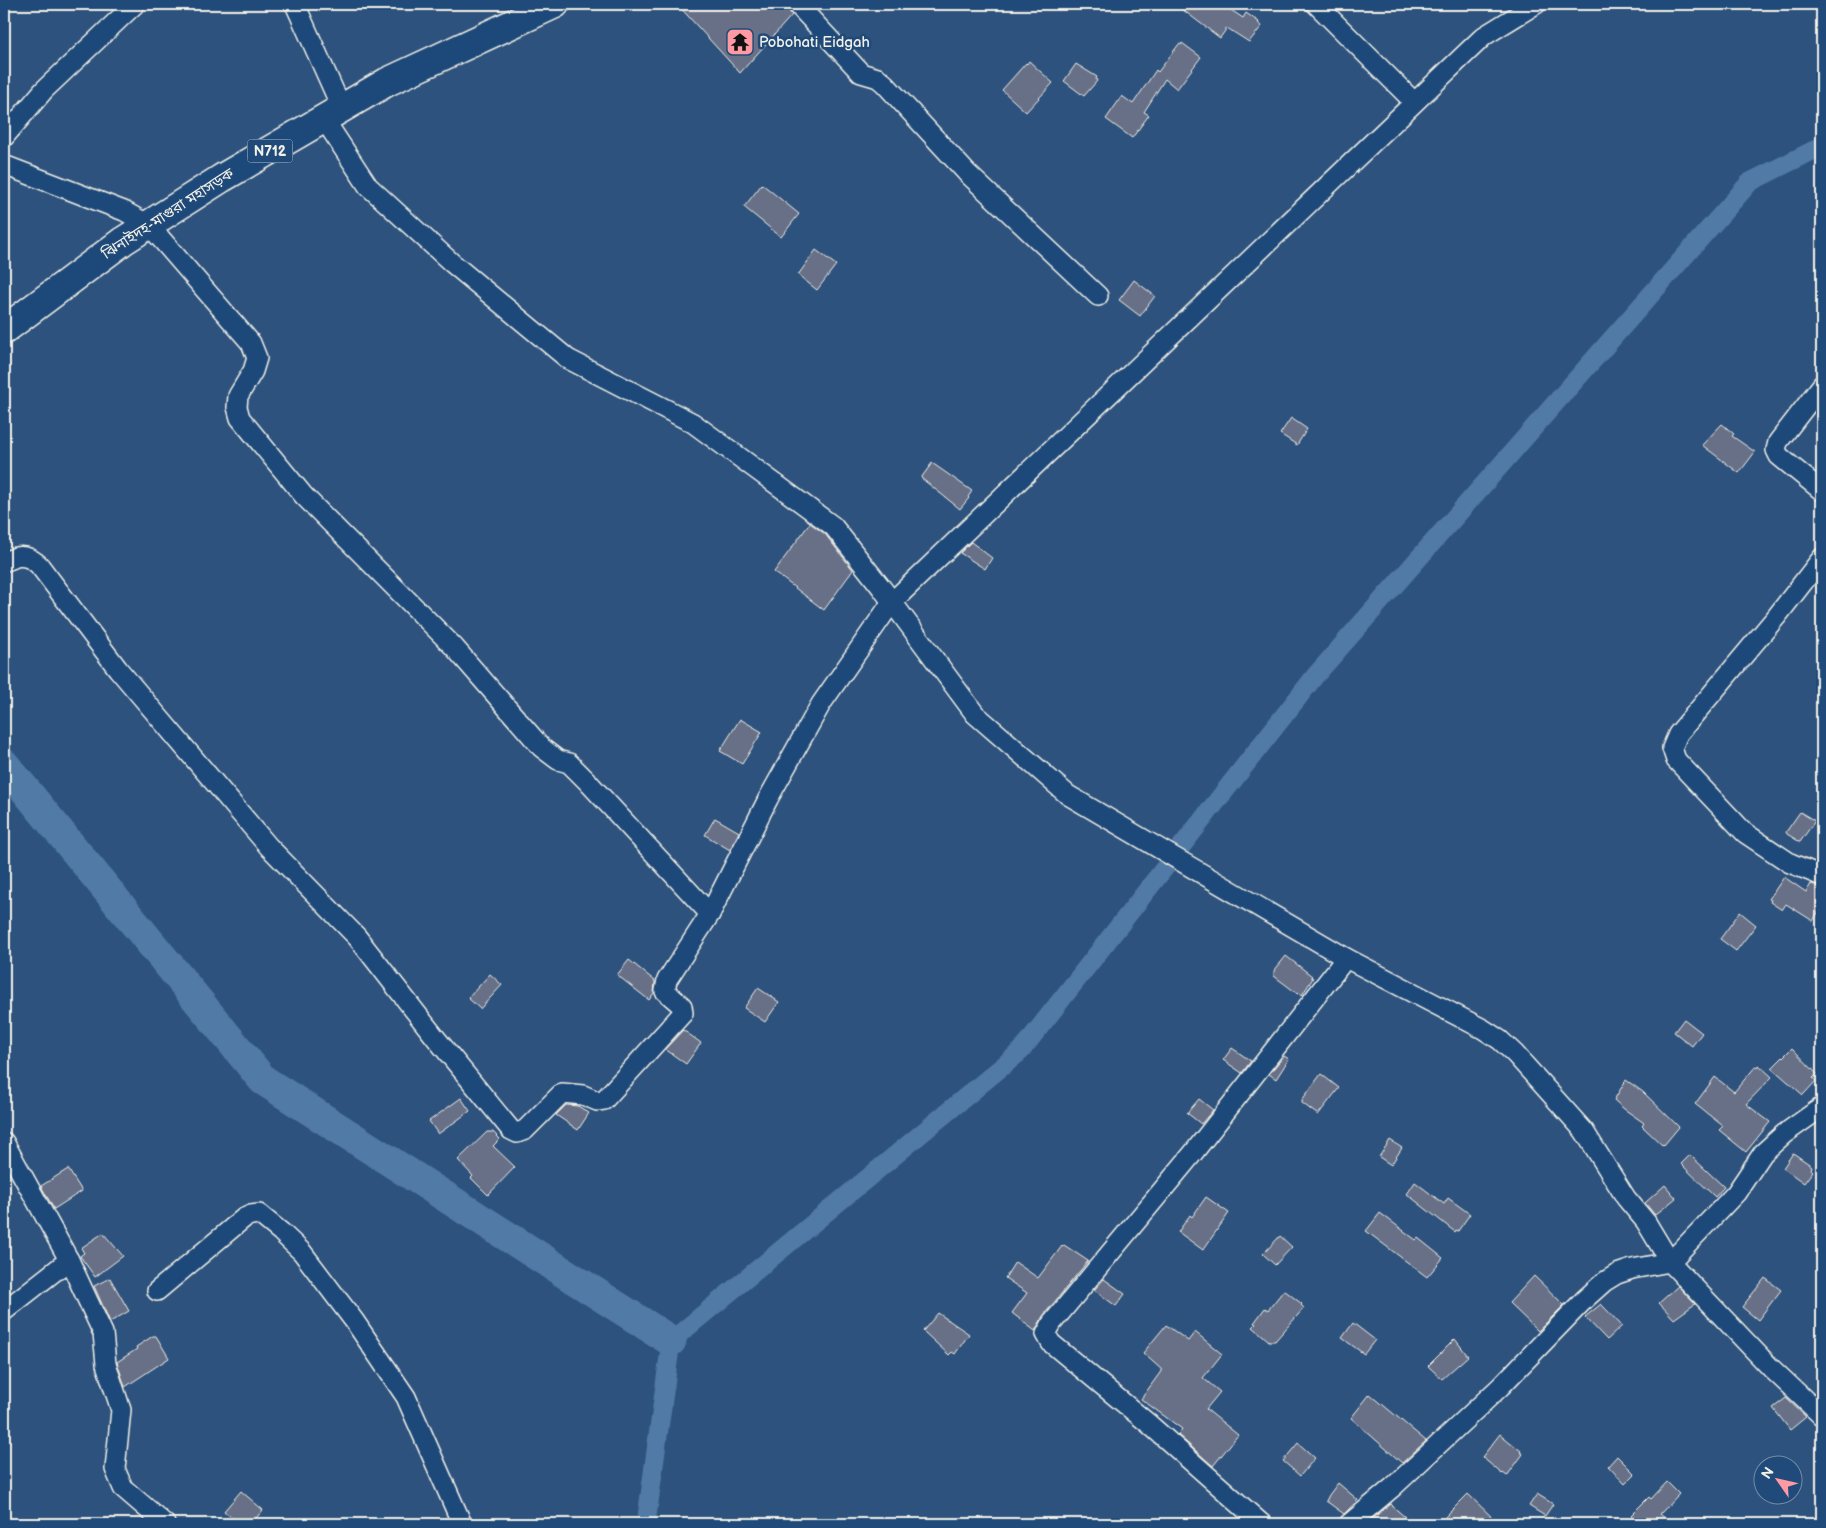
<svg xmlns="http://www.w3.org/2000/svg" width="1826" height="1528" font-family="'Balsamiq Sans','Noto Sans Bengali',sans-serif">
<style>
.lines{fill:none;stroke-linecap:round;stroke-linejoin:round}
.canal{stroke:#517aa6;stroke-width:19}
.river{stroke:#517aa6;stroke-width:31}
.building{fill:#677087;stroke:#f4f1e8}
.minor-casing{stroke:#f4f1e8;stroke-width:22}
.trunk-casing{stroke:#f4f1e8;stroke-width:31}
.minor{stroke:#1f4a7a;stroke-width:19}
.trunk{stroke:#1f4a7a;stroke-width:28}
.labels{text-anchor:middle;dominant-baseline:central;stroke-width:5;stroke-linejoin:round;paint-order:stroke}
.shield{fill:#1f4a7a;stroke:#b4bfc7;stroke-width:1}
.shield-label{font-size:14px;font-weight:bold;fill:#f4f1e8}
.poi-label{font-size:15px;fill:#f4f1e8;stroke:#1f4a7a;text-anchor:start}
.street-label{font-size:15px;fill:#f4f1e8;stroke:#1f4a7a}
</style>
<rect width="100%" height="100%" fill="#2d527d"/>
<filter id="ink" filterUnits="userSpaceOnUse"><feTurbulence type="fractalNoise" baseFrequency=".02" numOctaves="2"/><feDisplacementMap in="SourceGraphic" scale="10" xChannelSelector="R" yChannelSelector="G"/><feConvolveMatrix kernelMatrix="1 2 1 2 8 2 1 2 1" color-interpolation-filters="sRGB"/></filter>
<g filter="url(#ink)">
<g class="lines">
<path class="canal" d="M646 1524 671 1341 1021 1051 1315 676 1750 182 1822 146"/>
<path class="river" d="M4 764 263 1080 671 1341"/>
</g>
<g class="building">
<path d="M677 4H786V7L792 15 740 73Z"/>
<path d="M1175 4H1222L1243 18 1246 13 1259 22 1258 23 1262 26 1249 42 1227 28 1220 38Z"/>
<path d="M1182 43 1201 57 1177 89 1165 79 1144 112 1149 115 1132 138 1106 119 1122 96 1133 104 1156 70 1158 72 1179 44 1181 45Z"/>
<path d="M1029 61 1053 83 1026 112 1002 90 1026 63 1027 64Z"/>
<path d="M1076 64 1097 77 1096 79 1097 81 1084 96 1064 81Z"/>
<path d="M762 184 799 214 781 237 744 207Z"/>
<path d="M816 250 836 265 817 290 798 275Z"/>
<path d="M1134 280 1155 296 1140 316 1119 300Z"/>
<path d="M1291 418 1307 429 1297 445 1280 434Z"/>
<path d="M1722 424 1734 434 1732 436 1755 452 1739 473 1702 445Z"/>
<path d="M932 463 972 491 968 497 969 498 960 509 921 478Z"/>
<path d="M810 523 825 534 853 570 824 610 774 572Z"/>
<path d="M971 542 992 558 985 569 960 553Z"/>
<path d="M740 719 762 732 742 764 720 751Z"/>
<path d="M1800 812 1815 821 1800 842 1787 834 1786 832Z"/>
<path d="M715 818 739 832 730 850 705 835Z"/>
<path d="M1784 877 1806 892 1811 884 1822 887V906L1813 921 1786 904 1782 910 1770 902 1771 900 1769 899Z"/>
<path d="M1740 912 1756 925 1736 951 1720 939Z"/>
<path d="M1286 956 1312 976 1311 977 1313 978 1302 995 1299 993 1298 994 1274 976V971Z"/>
<path d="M629 960 655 981 654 993 649 1000 617 975Z"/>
<path d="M490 974 502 985 480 1009 468 998Z"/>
<path d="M758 988 779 1002 765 1022 744 1008Z"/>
<path d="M1684 1019 1702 1033 1692 1046 1674 1032Z"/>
<path d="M683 1030 701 1043 686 1064 665 1049Z"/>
<path d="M1232 1048 1251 1061 1242 1073 1223 1060Z"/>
<path d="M1792 1048 1817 1074 1813 1078 1816 1081 1803 1095 1772 1068Z"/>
<path d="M1284 1056 1289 1059 1276 1079 1269 1074Z"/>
<path d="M1759 1065 1772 1077 1746 1104 1770 1122 1746 1152 1719 1130 1723 1126 1695 1104 1715 1077 1734 1092 1756 1066 1758 1067Z"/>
<path d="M1321 1074 1339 1088 1318 1115 1302 1103V1100Z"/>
<path d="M1626 1080 1643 1092 1679 1127 1664 1145 1663 1144 1662 1145 1642 1126 1644 1123 1624 1109 1614 1100Z"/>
<path d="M461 1098 470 1111 438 1134 429 1121Z"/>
<path d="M1199 1099 1213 1110 1201 1124 1187 1113Z"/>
<path d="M566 1105 578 1106 589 1113 578 1130 556 1115Z"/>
<path d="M487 1132H493L500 1139 493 1146 515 1167 488 1195 471 1178 473 1176 458 1160Z"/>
<path d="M1390 1140 1402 1148 1391 1165 1379 1157Z"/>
<path d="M1793 1153 1812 1166 1811 1169 1813 1171 1804 1183 1783 1168Z"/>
<path d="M1690 1155 1724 1187 1715 1197 1681 1164Z"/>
<path d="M68 1169 82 1191 54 1209 41 1186Z"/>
<path d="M1415 1182 1444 1204 1448 1198 1470 1214 1458 1231 1456 1230 1455 1232 1407 1194Z"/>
<path d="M1665 1185 1676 1198 1655 1215 1645 1203Z"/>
<path d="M1206 1197 1229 1213 1203 1250 1178 1232 1190 1215 1192 1217Z"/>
<path d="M1380 1213 1416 1240 1418 1238 1443 1258 1427 1277 1366 1231Z"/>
<path d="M103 1233 123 1256 95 1277 80 1256 84 1253 81 1248Z"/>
<path d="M1280 1236 1292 1247 1275 1265 1263 1254Z"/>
<path d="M1064 1245 1088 1261 1043 1316 1035 1331 1012 1313 1027 1293 1005 1278 1015 1262 1038 1278 1062 1246 1063 1247Z"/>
<path d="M1534 1276 1564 1305 1538 1331 1509 1303Z"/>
<path d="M110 1278 129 1311 110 1322 94 1286Z"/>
<path d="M1765 1278 1781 1290 1758 1320 1742 1307Z"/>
<path d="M1104 1279 1125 1294 1116 1306 1094 1290Z"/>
<path d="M1678 1286 1695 1304 1674 1319 1659 1303Z"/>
<path d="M1284 1290 1302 1304 1301 1305 1304 1308 1275 1341H1269L1253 1327 1256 1324 1254 1323 1265 1308 1268 1310Z"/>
<path d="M1601 1304 1622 1326 1607 1340 1585 1317Z"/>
<path d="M938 1313 969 1334 955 1354 952 1352 949 1355 923 1331Z"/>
<path d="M1353 1323 1375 1340 1364 1354 1342 1338Z"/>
<path d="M1166 1325 1188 1341 1195 1332 1222 1354 1203 1378 1220 1392 1206 1409 1238 1435 1213 1466 1178 1435 1182 1429 1141 1399 1162 1370 1143 1353Z"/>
<path d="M153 1336H156L169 1358 125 1387 117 1362 137 1349 136 1347Z"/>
<path d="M1455 1339 1468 1356 1442 1379 1428 1366Z"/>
<path d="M1370 1394 1426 1441 1402 1463 1351 1418Z"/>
<path d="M1786 1398 1806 1417 1790 1430 1773 1408Z"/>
<path d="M1500 1434 1521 1451 1520 1452 1523 1454 1507 1476 1503 1473 1502 1474 1482 1457Z"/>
<path d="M1298 1443 1315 1458 1300 1476 1283 1461Z"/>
<path d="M1617 1456 1635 1474 1625 1484 1608 1466Z"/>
<path d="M1667 1482 1679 1494 1660 1514 1672 1524H1640L1631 1515 1649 1497 1651 1499Z"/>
<path d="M1338 1483 1358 1500 1344 1514 1326 1501 1329 1495Z"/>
<path d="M241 1491 263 1510 251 1524H239L224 1511Z"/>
<path d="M1468 1494 1499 1524H1438Z"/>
<path d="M1537 1494 1553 1504 1545 1516 1529 1506Z"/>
<path d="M1390 1504 1405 1517 1398 1524H1366Z"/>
</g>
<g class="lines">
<defs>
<g id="minor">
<path d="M295 4 342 109"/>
<path d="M797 4 861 73 878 78 885 84 967 173 1098 296"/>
<path d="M1316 4 1414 102"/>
<path d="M324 119 368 186 452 263 568 359 693 423 833 526 881 587 975 714 1068 795 1346 958 1483 1029 1500 1040 1515 1054 1584 1131 1626 1198 1646 1222 1670 1262 1632 1269 1617 1274 1604 1282 1585 1299 1501 1386 1393 1487 1349 1524"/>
<path d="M4 137 44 90 135 4"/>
<path d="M4 165 124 211 149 225 251 343 257 358 253 371 238 396 237 407 240 418 304 496 454 647 542 748 558 760 569 763 587 781 710 914"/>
<path d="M1822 385 1778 442 1776 450 1779 456 1822 491"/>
<path d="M1822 558 1777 616 1678 734 1672 748 1676 760 1745 833 1790 863 1822 876"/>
<path d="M4 561C9 561 11 559 16 557 26 555 32 559 39 565L118 669 269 847 357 937 435 1037 511 1130 517 1133 525 1130 562 1093 583 1095 597 1101 604 1100 683 1013 682 1006 665 991 667 980 710 914 768 799 821 704 892 602 1484 36 1536 4"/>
<path d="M1822 1107 1784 1134 1763 1153 1736 1193 1670 1262 1771 1368 1822 1416"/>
<path d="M4 1142 69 1260 103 1333 106 1364 121 1410 115 1469 123 1488 165 1524"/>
<path d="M157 1291 244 1218 251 1215 259 1214 281 1232 302 1252 355 1322 406 1397 462 1524"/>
<path d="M4 1311 69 1260"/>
<path d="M1262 1524 1149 1424 1051 1343 1046 1334 1052 1323 1194 1152 1346 958"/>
</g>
<path id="trunk" d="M4 330 123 241 222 178 387 82 555 4"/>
</defs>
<use href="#minor" class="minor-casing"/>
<use href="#trunk" class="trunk-casing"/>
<use href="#minor" class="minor"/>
<use href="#trunk" class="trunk"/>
</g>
</g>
<defs>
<symbol id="temple-square" viewBox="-11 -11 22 22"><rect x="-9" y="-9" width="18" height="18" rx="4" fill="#ff9aa2" stroke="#1f4a7a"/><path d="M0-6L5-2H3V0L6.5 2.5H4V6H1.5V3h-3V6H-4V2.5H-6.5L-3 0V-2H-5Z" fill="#111"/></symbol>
</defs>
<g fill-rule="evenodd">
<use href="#temple-square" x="724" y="26" width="32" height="32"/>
</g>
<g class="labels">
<rect class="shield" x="247.5" y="139.5" width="45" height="23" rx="4"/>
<g class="shield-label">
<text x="270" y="151">N712</text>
</g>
<g class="poi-label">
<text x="759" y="42">Pobohati Eidgah</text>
</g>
<g class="street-label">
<text transform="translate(168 214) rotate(-33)">ঝিনাইদহ-মাগুরা মহাসড়ক</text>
</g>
</g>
<rect width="1826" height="1528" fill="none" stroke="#1f4a7a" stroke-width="20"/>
<rect x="10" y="10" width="1806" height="1508" fill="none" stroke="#f4f1e8" stroke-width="2" filter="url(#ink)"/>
<g transform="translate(1778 1480) rotate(304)"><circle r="24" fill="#1f4a7a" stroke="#748da6"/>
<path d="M0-4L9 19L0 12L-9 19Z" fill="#ff9aa2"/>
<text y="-8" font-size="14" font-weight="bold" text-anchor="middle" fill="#f4f1e8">N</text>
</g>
</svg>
